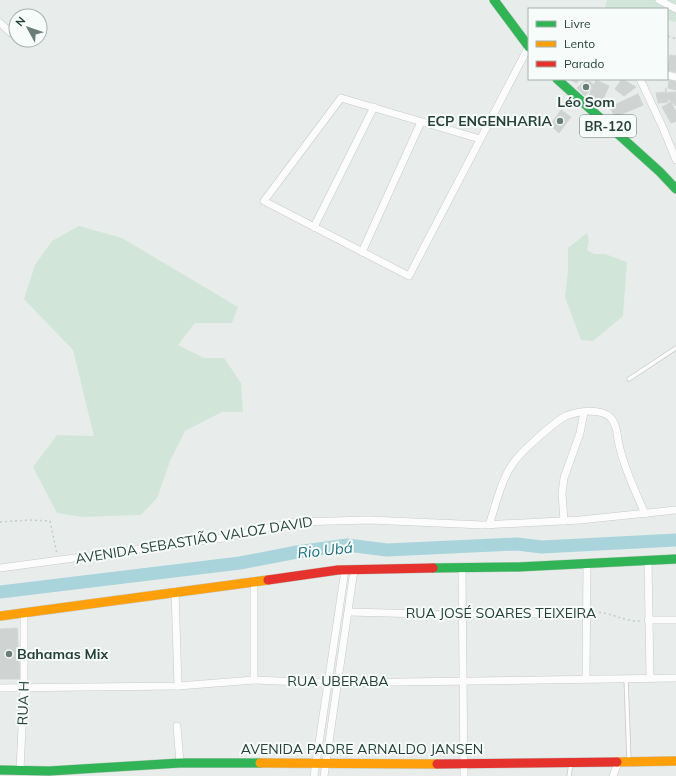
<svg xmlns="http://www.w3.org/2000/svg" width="676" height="776" font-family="Mulish,sans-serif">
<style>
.green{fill:#d1e6d8}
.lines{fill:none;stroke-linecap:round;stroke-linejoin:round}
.river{stroke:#a9d4db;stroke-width:13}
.building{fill:#cfd4d2;stroke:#d1d6d4}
.lane-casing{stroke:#c5cac8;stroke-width:5}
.street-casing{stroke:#c5cac8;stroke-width:8}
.fast-casing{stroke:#c3cbc8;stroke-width:10}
.slow-casing{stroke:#c3cbc8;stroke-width:10}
.jam-casing{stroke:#c3cbc8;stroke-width:10}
.path{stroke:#c3ccca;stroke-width:1.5;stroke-dasharray:2 3;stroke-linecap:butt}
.lane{stroke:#fcfcfc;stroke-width:3.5}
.street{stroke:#fcfcfc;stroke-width:7}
.fast{stroke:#30b455;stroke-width:9}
.slow{stroke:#ff9f0a;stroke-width:9}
.jam{stroke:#e5322d;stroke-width:9}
.poi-dot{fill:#697e78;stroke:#f7fbf9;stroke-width:1.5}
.labels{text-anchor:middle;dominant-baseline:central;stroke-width:4;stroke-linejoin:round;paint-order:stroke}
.shield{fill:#f7fbf9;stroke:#637a73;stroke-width:1}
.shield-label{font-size:13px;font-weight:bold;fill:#24423a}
.poi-label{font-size:14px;font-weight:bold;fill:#24423a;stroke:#f7fbf9}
.street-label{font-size:14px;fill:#24423a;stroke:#f7fbf9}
.water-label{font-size:15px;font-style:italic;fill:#1c6f80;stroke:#f7fbf9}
</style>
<rect width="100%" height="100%" fill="#e8edeb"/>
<g class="green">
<path d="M607 0H676V22L667 20V9H605Z"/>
<path d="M79 226 122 238 238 307 232 323H195L178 345 204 358H224L241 383 243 412H222L185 431 170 461 157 498 141 515 82 517 57 513 33 467 57 435 94 436 73 350 24 299 35 265 52 241Z"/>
<path d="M587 233 589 241 587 250 594 254H605L627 262 623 316 593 341 581 340 565 297 568 270V248Z"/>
</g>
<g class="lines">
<path class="river" d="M0 592 240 563 297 552 347 545 387 550 517 544 542 547 676 540"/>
</g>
<g class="building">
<path d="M670 55 676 56V72L667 70Z"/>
<path d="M569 79H579L577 83Z"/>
<path d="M587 79 594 85 585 96 577 88Z"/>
<path d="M622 79 636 87 624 96 615 89Z"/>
<path d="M596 80 609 86 599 108 588 98Z"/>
<path d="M669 80 676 82V90L668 88Z"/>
<path d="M666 88V93L676 92V106L667 98 668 102 658 103 656 93 666 92Z"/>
<path d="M638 94 643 105 615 117 610 107Z"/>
<path d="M671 102 676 112V121L671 123 662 107Z"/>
<path d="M561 110 571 117 559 133 550 125Z"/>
<path d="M17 628 20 679H0V629Z"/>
</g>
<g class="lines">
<defs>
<g id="lane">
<path d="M629 379 676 348"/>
<path d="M626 678 629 761"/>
<path d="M569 776 571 764"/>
</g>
<g id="street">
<path d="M659 0 676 9"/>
<path d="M0 23 11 33"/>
<path d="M667 75 676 77"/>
<path d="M640 79 663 128 676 160"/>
<path d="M480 139 341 98 264 201 409 276 529 46"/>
<path d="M314 227 374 107"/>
<path d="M362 252 421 122"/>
<path d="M564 521 562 493 564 478 580 433 584 412"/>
<path d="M489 525C496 505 501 479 514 462 522 451 554 422 566 416 578 411 600 408 610 417 616 423 617 432 618 440 623 466 635 490 645 514"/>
<path d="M648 561 650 677"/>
<path d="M0 568 223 538 296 522 369 520 483 525 580 520 676 510"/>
<path d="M462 568 464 776"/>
<path d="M175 591 178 686"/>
<path d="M349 612 462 615 586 613"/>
<path d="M648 620H676"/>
<path d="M586 678 587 564"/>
<path d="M254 680V581"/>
<path d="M0 688 178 686 254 680 328 683 676 678"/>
<path d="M177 726 180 763"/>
<path d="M20 769 24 687V613"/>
<path d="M314 776 345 570"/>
<path d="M324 776 354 570"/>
<path d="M613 776 618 763"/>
</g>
<g id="fast">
<path d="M494 0 529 47"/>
<path d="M557 79 660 172 676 189"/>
<path d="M433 568 518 567 676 559"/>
<path d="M0 770 49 771 180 763H260"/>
</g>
<g id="slow">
<path d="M0 616 268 580"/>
<path d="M617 762 676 761"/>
<path d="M260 763 437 764"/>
</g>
<g id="jam">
<path d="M268 580 338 570 433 568"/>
<path d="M437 764 617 762"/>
</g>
</defs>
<use href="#lane" class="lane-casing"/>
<use href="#street" class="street-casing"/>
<use href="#fast" class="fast-casing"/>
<use href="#slow" class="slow-casing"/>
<use href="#jam" class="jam-casing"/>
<g class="path">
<path d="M668 36 676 39"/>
<path d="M0 522 29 520 50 521 57 554"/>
<path d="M594 612C613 612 622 622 642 621"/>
</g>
<use href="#lane" class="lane"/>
<use href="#street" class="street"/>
<use href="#fast" class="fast"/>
<use href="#slow" class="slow"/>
<use href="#jam" class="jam"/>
</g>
<g class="poi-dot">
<circle cx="586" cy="87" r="4"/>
<circle cx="560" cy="121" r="4"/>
<circle cx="9" cy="654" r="4"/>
</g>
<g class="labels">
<rect class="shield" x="580" y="115" width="56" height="22" rx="3"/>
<g class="shield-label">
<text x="608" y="126">BR-120</text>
</g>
<g class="poi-label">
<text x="586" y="102">Léo Som</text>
<text x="552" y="121" text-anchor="end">ECP ENGENHARIA</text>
<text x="17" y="654" text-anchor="start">Bahamas Mix</text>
</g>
<g class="street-label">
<text transform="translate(194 540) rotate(-9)">AVENIDA SEBASTIÃO VALOZ DAVID</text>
<text x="501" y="613">RUA JOSÉ SOARES TEIXEIRA</text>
<text x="338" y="681">RUA UBERABA</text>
<text transform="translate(23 703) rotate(-88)">RUA H</text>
<text x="362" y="749">AVENIDA PADRE ARNALDO JANSEN</text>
</g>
<g class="water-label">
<text transform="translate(325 550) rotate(-6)">Rio Ubá</text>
</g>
</g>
<rect x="528" y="8" width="140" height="72" fill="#f7fbf9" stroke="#a3b1ad"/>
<rect x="536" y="21" width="20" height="6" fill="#30b455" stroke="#a3b1ad"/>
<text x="564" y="28" font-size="12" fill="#24423a">Livre</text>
<rect x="536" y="41" width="20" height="6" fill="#ff9f0a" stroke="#a3b1ad"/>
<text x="564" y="48" font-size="12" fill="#24423a">Lento</text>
<rect x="536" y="61" width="20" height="6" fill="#e5322d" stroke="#a3b1ad"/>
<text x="564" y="68" font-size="12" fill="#24423a">Parado</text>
<g transform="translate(28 28) rotate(310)"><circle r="19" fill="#f7fbf9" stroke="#a3b1ad"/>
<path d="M0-3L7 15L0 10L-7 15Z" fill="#697e78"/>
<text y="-6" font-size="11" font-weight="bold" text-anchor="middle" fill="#24423a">N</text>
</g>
</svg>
